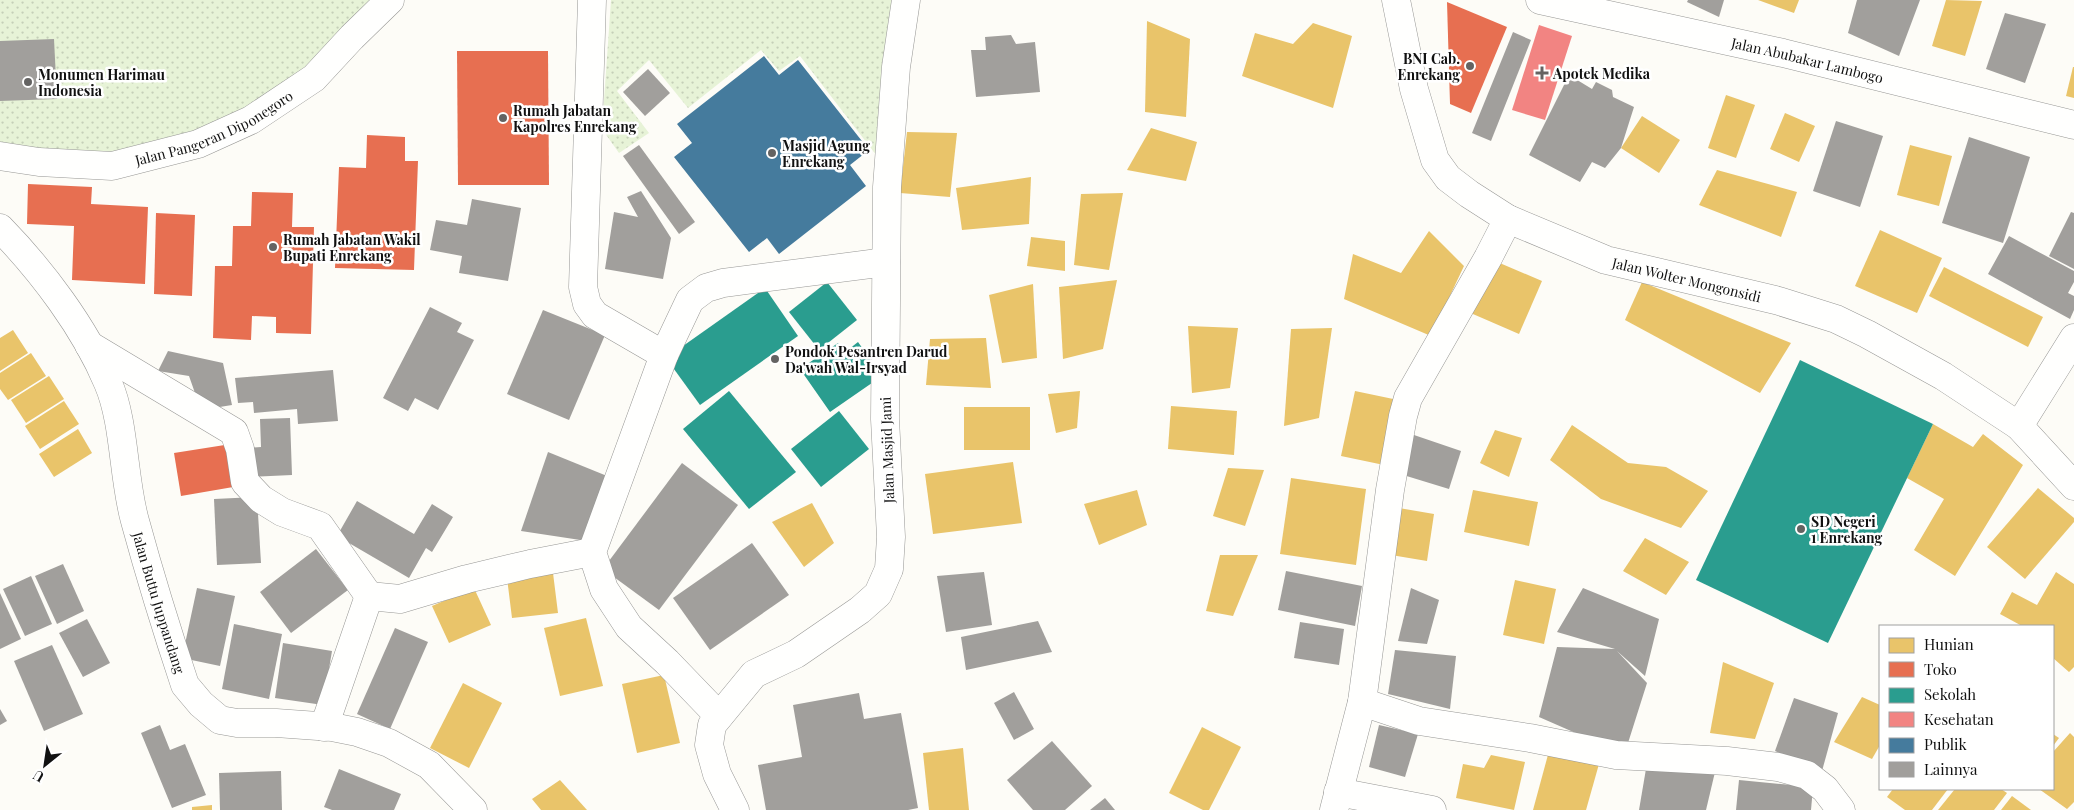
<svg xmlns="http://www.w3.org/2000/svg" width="2074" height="810" font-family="'Playfair Display',serif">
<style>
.grass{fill:url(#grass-dots)}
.homes{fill:#e9c46a}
.shops{fill:#e76f51}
.schools{fill:#2a9d8f}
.health{fill:#f28482}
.public{fill:#457b9d}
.building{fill:#a19f9c}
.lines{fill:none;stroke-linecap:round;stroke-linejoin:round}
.minor-casing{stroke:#979795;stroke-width:29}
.minor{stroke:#fffffe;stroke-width:28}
.poi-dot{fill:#646362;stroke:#fff;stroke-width:2}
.labels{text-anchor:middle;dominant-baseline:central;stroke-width:5;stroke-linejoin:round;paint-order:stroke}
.poi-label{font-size:14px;font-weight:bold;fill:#111;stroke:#fff;text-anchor:start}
.street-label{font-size:14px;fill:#111;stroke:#fff}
</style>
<defs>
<pattern id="grass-dots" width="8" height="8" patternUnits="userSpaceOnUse" patternTransform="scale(1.25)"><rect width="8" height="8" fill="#e7f3d7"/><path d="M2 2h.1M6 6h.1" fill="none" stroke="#c5cfb8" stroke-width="1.8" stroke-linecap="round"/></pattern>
</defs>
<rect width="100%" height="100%" fill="#fdfcf7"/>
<g class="grass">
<path d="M0 0H377L306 73 197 140 107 160 0 152Z"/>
<path d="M611 0H902L880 160 800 56 779 71 761 50 688 108 649 60 617 91 649 133 619 153 602 129Z"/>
</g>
<g class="homes">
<path d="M1758 0H1799L1794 13Z"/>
<path d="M1946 0 1982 1 1965 56 1932 46Z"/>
<path d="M1147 21 1190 39 1186 117 1145 112Z"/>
<path d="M1313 23 1352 36 1333 108 1242 76 1255 33 1293 44Z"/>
<path d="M2073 67H2074V98L2066 96Z"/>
<path d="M1726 95 1755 105 1736 158 1708 148Z"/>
<path d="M1785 113 1815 126 1799 162 1770 149Z"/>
<path d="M1642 116 1680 140 1659 173 1621 148Z"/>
<path d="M1151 128 1197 142 1186 181 1127 170Z"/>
<path d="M907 132 957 133 950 197 900 193Z"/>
<path d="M1910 145 1952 156 1939 206 1897 195Z"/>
<path d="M1717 170 1797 192 1781 237 1699 205Z"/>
<path d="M1031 177 1029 224 962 230 956 188Z"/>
<path d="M1123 193 1109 270 1074 265 1081 194Z"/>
<path d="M1880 230 1942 258 1917 313 1855 286Z"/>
<path d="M1429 231 1464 266 1431 336 1344 299 1353 254 1401 273Z"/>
<path d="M1031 237 1065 241V271L1027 266Z"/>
<path d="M1488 258 1542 281 1519 334 1466 311Z"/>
<path d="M1944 267 2043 317 2028 347 1929 296Z"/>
<path d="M1117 280 1103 349 1063 359 1059 287Z"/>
<path d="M1642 282 1791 343 1760 393 1625 320Z"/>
<path d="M1033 284 1037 358 1002 363 989 295Z"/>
<path d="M1188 326 1238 328 1230 388 1192 393Z"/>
<path d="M1332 328 1319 418 1284 426 1291 329Z"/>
<path d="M13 330 28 353 0 371V338Z"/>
<path d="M986 338 991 388 926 385 930 339Z"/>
<path d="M31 353 46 376 8 400 0 389V373Z"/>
<path d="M49 376 64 399 26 423 11 400Z"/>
<path d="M1080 391 1077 428 1056 433 1048 394Z"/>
<path d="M1355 391 1398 400 1384 465 1341 456Z"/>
<path d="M64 401 79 424 40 449 25 426Z"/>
<path d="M1171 406 1237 411 1234 455 1168 449Z"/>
<rect x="964" y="407" width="66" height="43"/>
<path d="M1933 424 1973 447 1983 434 2023 465 1955 576 1914 550 1944 499 1907 478Z"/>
<path d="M1572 425 1628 463 1666 467 1708 491 1681 528 1601 499 1550 460Z"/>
<path d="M78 429 92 453 54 477 39 454Z"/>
<path d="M1495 430 1522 438 1509 477 1480 463Z"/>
<path d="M1013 462 1022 523 933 534 925 474Z"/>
<path d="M1228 468 1264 470 1245 526 1213 516Z"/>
<path d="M1291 478 1366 489 1356 565 1280 554Z"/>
<path d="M2038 488 2074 518V522L2025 579 1987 547Z"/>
<path d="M1137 490 1147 525 1099 545 1084 504Z"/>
<path d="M1473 490 1538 502 1529 546 1464 532Z"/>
<path d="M812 503 834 543 804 567 772 522Z"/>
<path d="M1399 508 1434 514 1427 561 1391 555Z"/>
<path d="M1645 538 1689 562 1666 595 1623 571Z"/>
<path d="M1220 555H1258L1233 616 1206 611Z"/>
<path d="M2056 572 2074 584V667L2069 672 2053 658V626H2022L2000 614 2012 592 2037 605Z"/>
<path d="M553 573 558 613 512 618 507 578Z"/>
<path d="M1515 580 1556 589 1544 644 1503 635Z"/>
<path d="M474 588 491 625 449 643 432 606Z"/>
<path d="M586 618 603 686 560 696 544 628Z"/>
<path d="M1723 662 1774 683 1755 739 1710 733Z"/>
<path d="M664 675 680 743 637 753 622 684Z"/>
<path d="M463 683 502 703 469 768 430 748Z"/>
<path d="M1862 697 1880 705V745L1872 759 1834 742Z"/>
<path d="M1202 727 1241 747 1209 810H1203L1169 793Z"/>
<path d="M2070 733 2074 737V802L2067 809 2039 789H2053V752Z"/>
<path d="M2053 734 2059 738 2053 746Z"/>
<path d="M963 748 969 810H929L923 753Z"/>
<path d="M1549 751 1599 764 1586 810H1533Z"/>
<path d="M1491 755 1525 762 1514 810 1456 798 1463 764 1484 768Z"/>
<path d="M560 780 587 810H541L532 799Z"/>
<path d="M1893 789H1948L1932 810H1905L1887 797Z"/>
<path d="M1955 789H2001L2007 793 1994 810H1938Z"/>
<path d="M2012 796 2031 810H2001Z"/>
<path d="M212 805V810H192V807Z"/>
</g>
<g class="shops">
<path d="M1447 2 1507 27 1471 113 1450 104Z"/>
<path d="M457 51H548L549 185H458Z"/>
<path d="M367 135 405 137V161H418L414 270 335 268 339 167 366 168Z"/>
<path d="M28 184 92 187 91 204 148 207 145 284 72 280 74 226 27 224Z"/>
<path d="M252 192 293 193 292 227H314L311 334 276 333V317L252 316 251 340 213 338 215 266H232L233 226H251Z"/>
<path d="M156 213 195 215 192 296 154 294Z"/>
<path d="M231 444 239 486 181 496 174 453Z"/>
</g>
<g class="schools">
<path d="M827 282 857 320 819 350 789 312Z"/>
<path d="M765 288 798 336 700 405 666 358Z"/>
<path d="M858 342 882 376 830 412 800 369 838 343 844 353Z"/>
<path d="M1800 360 1933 424 1828 643 1696 580Z"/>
<path d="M729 391 796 472 749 509 683 429Z"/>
<path d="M839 411 869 449 821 487 791 449Z"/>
</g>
<path class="health" d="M1539 25 1572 36 1545 120 1512 110Z"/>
<path class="public" d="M764 56 779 75 798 60 869 150 850 165 866 186 779 254 767 238 749 252 674 157 692 143 677 124Z"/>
<g class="building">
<path d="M1688 0H1724L1719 17 1687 2Z"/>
<path d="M1857 0H1920L1899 56 1848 33Z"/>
<path d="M2005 13 2046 24 2025 83 1986 69Z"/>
<path d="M1513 32 1531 40 1491 141 1472 133Z"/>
<path d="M1011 35 1016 44 1035 42 1040 92 976 97 971 50H986L985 37Z"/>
<path d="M54 39 57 99 0 101V41Z"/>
<path d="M648 69 670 93 645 116 623 92Z"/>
<path d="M1569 75 1592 89 1596 82 1612 90 1613 97 1634 107 1621 148 1605 168 1592 162 1580 182 1529 155Z"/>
<path d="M1836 121 1883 136 1860 207 1813 191Z"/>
<path d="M1969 137 2030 157 2003 243 1942 223Z"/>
<path d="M639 145 695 222 679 234 623 156Z"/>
<path d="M641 191 671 238 663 279 605 269 614 212 638 217 627 197Z"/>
<path d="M472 199 521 208 508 281 459 273 462 256 430 250 436 220 467 225Z"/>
<path d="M2071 212 2074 213V269L2049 256Z"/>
<path d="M2009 236 2074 271V282L2068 293 2074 296V310L2070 319 1988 274Z"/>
<path d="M430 307 462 323 457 332 474 340 438 410 415 398 408 411 383 398Z"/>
<path d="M543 310 605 335 569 420 507 394Z"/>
<path d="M168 351 223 363 232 405 201 410 189 376 158 371Z"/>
<path d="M333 370 338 421 298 424 297 409 254 413 253 402 238 403 235 378Z"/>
<path d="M290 418 292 475 247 477 246 448 261 447 260 419Z"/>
<path d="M1414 435 1461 451 1449 489 1400 474Z"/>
<path d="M548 452 612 478 587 541 521 531Z"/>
<path d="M682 463 738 505 659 610 603 569Z"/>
<path d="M257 497 261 563 217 565 214 499Z"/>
<path d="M357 501 414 534 432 504 453 517 432 552 426 548 409 578 337 536Z"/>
<path d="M752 543 789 595 710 650 673 598Z"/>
<path d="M316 549 348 590 291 633 260 592Z"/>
<path d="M63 564 84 611 57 624 35 576Z"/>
<path d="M1286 571 1362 586 1355 626 1278 610Z"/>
<path d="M984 572 992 625 946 632 937 576Z"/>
<path d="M31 576 52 624 25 636 3 589Z"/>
<path d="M197 588 235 596 220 666 182 658Z"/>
<path d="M1411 588 1439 600 1427 644 1398 641Z"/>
<path d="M1583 588 1659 619 1645 676 1617 651 1647 683 1628 743 1587 738 1539 717 1557 647 1615 649 1557 632Z"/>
<path d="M0 593 21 639 0 649Z"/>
<path d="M87 619 110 663 83 677 59 633Z"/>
<path d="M1038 621 1052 652 966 670 961 637Z"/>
<path d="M1300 622 1344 629 1339 665 1294 658Z"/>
<path d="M234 624 282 634 269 699 222 689Z"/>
<path d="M395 628 428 642 390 729 357 714Z"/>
<path d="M283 643 332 651 323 705 275 698Z"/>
<path d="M52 645 83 714 44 731 14 661Z"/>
<path d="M1395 650 1456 656 1450 709 1388 694Z"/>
<path d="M1014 692 1034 729 1014 740 994 703Z"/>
<path d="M859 693 864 719 901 713 918 808 908 810H766L758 765 802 757 793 705Z"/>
<path d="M1794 698 1838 713 1822 771 1775 751Z"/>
<path d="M0 709 7 721 0 725Z"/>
<path d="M160 725 170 750 185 744 206 795 172 808 141 733Z"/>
<path d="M1379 725 1418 734 1405 777 1369 767Z"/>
<path d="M1052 741 1092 786 1065 810H1033L1007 780Z"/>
<path d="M1647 763 1715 772 1706 810H1639Z"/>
<path d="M339 769 401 794 394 810H332L324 807Z"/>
<path d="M281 771 282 810H220L219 773Z"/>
<path d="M1739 780 1813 787 1811 810H1736Z"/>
<path d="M1105 798 1115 810H1090Z"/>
</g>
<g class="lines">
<defs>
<g id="minor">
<path d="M592 0 583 287 587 304 595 315 664 355"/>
<path id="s1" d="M1396 0 1414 89 1435 160 1448 178 1469 194 1508 219 1606 260 1779 301 1836 319 1867 334 1943 376 2019 426 2074 486"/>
<path id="s2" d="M1540 0 1783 53 2074 125"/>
<path id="s3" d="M0 156 39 162 112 166 198 144 251 120 314 78 352 37 390 0"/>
<path id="s4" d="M0 228C42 271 85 328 108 383 125 422 123 479 135 521 150 576 167 631 185 685L201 704 220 720 237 723H276L332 727 357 732 389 743 429 765 473 810"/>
<path d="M89 345 234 432 240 449 245 482 261 499 282 512 320 526 369 596"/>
<path d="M2019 426 2074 338"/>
<path d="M1362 702 1419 721 1530 738 1616 755 1727 761 1778 767 1807 775 1825 789 1841 810"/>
<path d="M719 716 667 662 629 627 604 589 592 552 664 355 690 300 706 288 723 283 886 262"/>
<path d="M324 727 369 596 400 599 467 579 530 564 592 552"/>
<path d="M1338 792 1432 810"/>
<path d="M735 810 717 774 709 745 712 725 754 674 796 654 860 610 878 594 889 569 891 537 885 419 887 187 896 67 906 0"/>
<path d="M1334 810 1362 702 1390 490 1403 416 1408 398 1488 258 1508 219"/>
</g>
</defs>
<use href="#minor" class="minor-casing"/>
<use href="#minor" class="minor"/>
</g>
<g class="poi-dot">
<circle cx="1470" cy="66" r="5"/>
<path d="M1539.5 65.5h5v5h5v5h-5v5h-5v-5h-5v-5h5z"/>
<circle cx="28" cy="82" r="5"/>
<circle cx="503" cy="118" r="5"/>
<circle cx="772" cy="153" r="5"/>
<circle cx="273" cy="247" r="5"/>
<circle cx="775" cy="359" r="5"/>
<circle cx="1801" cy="529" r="5"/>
</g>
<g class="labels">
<g class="poi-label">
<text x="1460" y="58" text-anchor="end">BNI Cab.<tspan x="1460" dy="16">Enrekang</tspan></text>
<text x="1553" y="73">Apotek Medika</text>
<text x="38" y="74">Monumen Harimau<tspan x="38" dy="16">Indonesia</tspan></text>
<text x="513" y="110">Rumah Jabatan<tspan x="513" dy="16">Kapolres Enrekang</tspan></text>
<text x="782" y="145">Masjid Agung<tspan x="782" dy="16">Enrekang</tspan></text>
<text x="283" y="239">Rumah Jabatan Wakil<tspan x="283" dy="16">Bupati Enrekang</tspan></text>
<text x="785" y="351">Pondok Pesantren Darud<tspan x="785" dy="16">Da'wah Wal-Irsyad</tspan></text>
<text x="1811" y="521">SD Negeri<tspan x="1811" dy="16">1 Enrekang</tspan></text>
</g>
<g class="street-label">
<text stroke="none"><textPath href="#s2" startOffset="274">Jalan Abubakar Lambogo</textPath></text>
<text stroke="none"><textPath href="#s3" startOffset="222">Jalan Pangeran Diponegoro</textPath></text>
<text stroke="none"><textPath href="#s1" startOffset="449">Jalan Wolter Mongonsidi</textPath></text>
<text transform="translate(887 450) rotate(-92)">Jalan Masjid Jami</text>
<text stroke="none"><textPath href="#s4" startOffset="416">Jalan Buttu Juppandang</textPath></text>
</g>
</g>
<rect x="1879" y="625" width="175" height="165" fill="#ffffff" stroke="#a0a0a0"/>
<rect x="1889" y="638" width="25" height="15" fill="#e9c46a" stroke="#a0a0a0"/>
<text x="1924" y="650" font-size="15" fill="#111111">Hunian</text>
<rect x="1889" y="662" width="25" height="15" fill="#e76f51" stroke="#a0a0a0"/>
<text x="1924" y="675" font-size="15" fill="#111111">Toko</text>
<rect x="1889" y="688" width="25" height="15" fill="#2a9d8f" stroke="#a0a0a0"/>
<text x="1924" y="700" font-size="15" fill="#111111">Sekolah</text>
<rect x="1889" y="712" width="25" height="15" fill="#f28482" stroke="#a0a0a0"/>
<text x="1924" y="725" font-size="15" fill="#111111">Kesehatan</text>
<rect x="1889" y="738" width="25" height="15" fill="#457b9d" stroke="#a0a0a0"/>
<text x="1924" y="750" font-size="15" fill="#111111">Publik</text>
<rect x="1889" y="762" width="25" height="15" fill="#a19f9c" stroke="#a0a0a0"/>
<text x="1924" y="775" font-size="15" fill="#111111">Lainnya</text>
<g transform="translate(45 765) rotate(210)" stroke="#ffffff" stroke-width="4" paint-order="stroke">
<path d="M0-4L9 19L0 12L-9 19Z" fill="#111111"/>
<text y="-8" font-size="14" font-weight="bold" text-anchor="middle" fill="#111111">U</text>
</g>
</svg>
